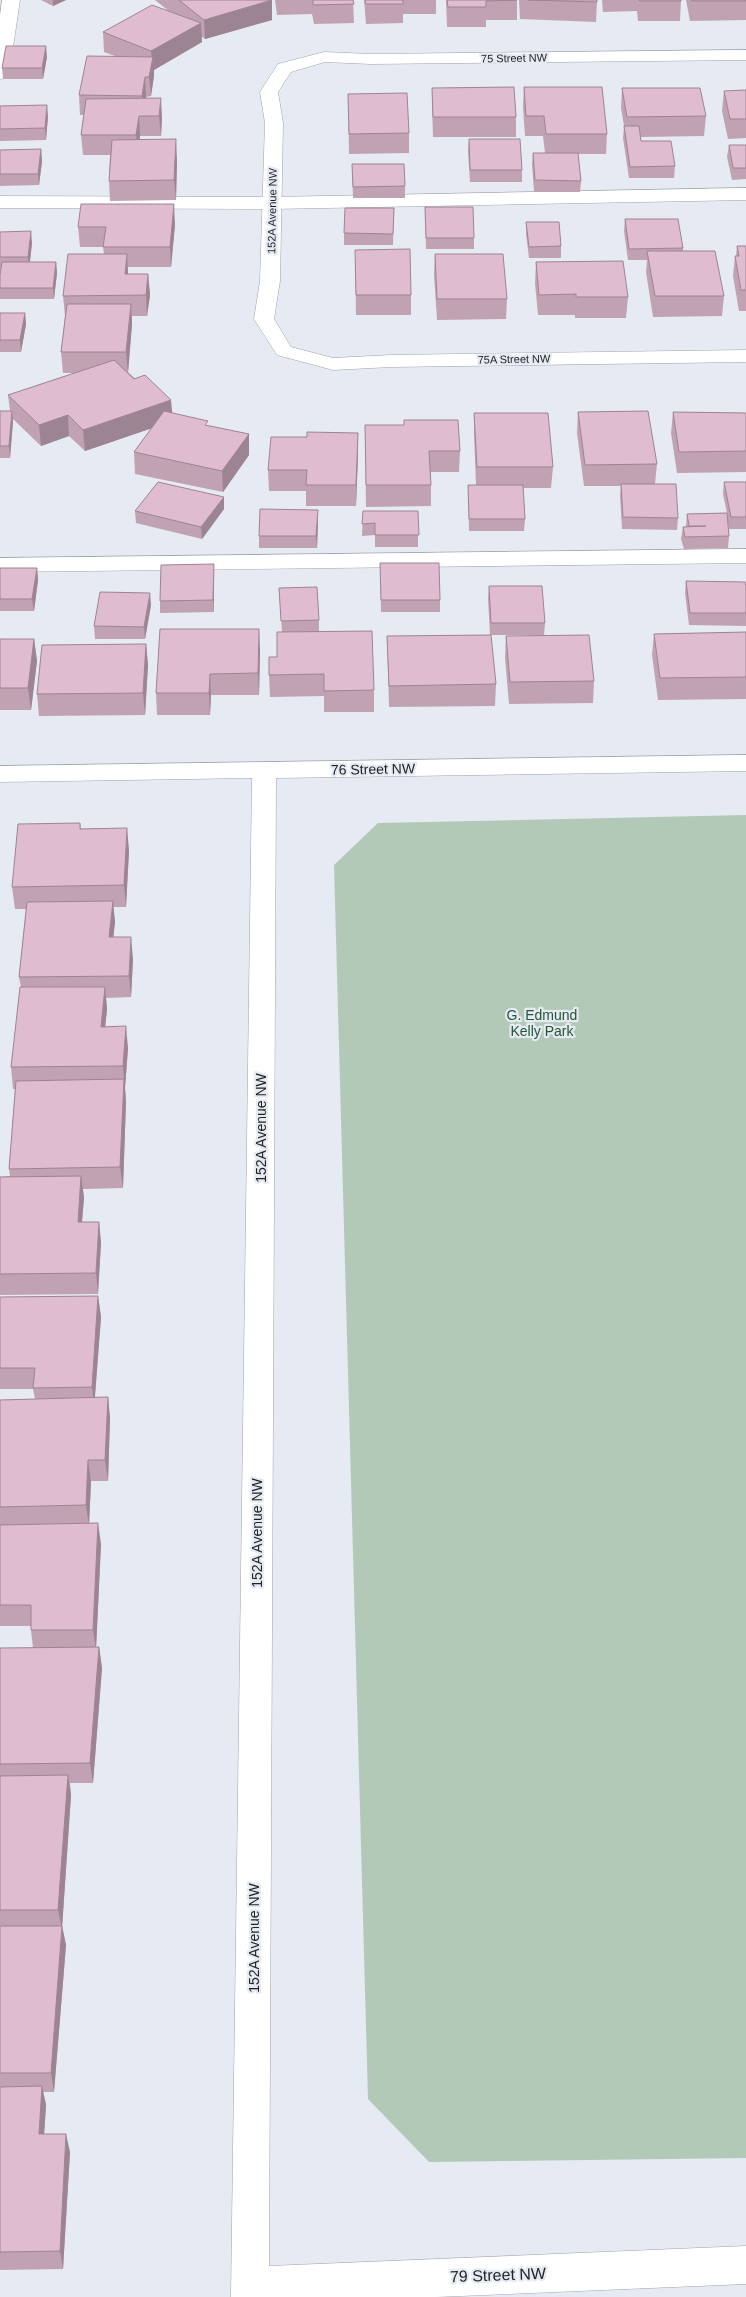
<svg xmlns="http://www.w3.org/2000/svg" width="746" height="2297" font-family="Arial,sans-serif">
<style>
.green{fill:#b3c9b8}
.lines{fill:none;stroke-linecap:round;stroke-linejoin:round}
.lane-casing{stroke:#9ea3aa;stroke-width:1}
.street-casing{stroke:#9ea3aa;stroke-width:1}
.lane{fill:#fff;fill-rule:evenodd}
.street{fill:#fff;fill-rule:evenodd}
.wall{fill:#c1a2b3}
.shaded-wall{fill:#9d8492}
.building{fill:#e0bcd0;stroke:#9d8492}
.labels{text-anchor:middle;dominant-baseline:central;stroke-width:4.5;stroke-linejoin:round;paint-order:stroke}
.far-street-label{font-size:11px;fill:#1e2022;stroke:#e6eaf2}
.street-label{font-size:14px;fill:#1e2022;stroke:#e6eaf2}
.park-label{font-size:14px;fill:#245634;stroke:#e6eaf2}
.near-street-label{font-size:16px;fill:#1e2022;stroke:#e6eaf2}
</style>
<rect width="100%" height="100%" fill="#e6eaf2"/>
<path class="green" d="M746 815V2158L429 2162 368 2099 334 865 378 823Z"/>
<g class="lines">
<defs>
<g id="lane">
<path d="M2 0H20L9 74 6 78 0 79V16Z"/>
<path d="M746 188V200L272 209 0 208V196L272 197Z"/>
<path d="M746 549V563L0 572V558Z"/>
</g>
<g id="street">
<path d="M746 50V60L371 64 325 62 291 72 278 92 283 123 280 281 274 319 291 347 333 358 391 355 746 350V362L391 367 333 370 277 355 254 319 260 281 265 123 260 92 278 64 324 52 371 54Z"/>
<path d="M746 755V771L276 778 269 2266 746 2246V2284L436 2297H231L252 778 0 782V766Z"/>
</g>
</defs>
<use href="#lane" class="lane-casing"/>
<use href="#street" class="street-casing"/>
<use href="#lane" class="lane"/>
<use href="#street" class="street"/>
</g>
<g class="wall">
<path d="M41 0H66L53 6Z"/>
<path d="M155 0H271L272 20 205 39 201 36 202 42 154 70V76L151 96 146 97V98L162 118 161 136H140L139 140 177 160 176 200 110 201 109 181 110 155H83L81 135 84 115H80L79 95 115 56 104 52 103 32 170 12Z"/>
<path d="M275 0H353L354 23 314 24 312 14 277 15Z"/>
<path d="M364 0H436V14H403V23L366 24Z"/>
<path d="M446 0H517V20H486V27H447Z"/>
<path d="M519 0H597L596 22 520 19Z"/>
<path d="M602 0H681L680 21H638L637 11 603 12Z"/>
<path d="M686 0H746V20L690 21Z"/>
<path d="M47 57 43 79H3L2 68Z"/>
<path d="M524 87 607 134 606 154H578L581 181 580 192H534L532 164 533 153H545L543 136H525L523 107Z"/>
<path d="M432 88 516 117V137H433L432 107Z"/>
<path d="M622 88 706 116 704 136 641 137V141L675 166 674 178H629L623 138 624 126 621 108Z"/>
<path d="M746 90V138L728 139 722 111 724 91Z"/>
<path d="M348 94 409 133V153L349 154Z"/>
<path d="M0 106 48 116 46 140 0 141Z"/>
<path d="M469 139 522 170V182H470L468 151Z"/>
<path d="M729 145H746V179L732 180 727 157Z"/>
<path d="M41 149 42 161 39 185 0 186V150Z"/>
<path d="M352 164 405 186V198H353Z"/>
<path d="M425 207 474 238V249H426Z"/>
<path d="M394 208 393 245H344V233Z"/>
<path d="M625 219 683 248V251L724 296 722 316 653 317 646 272 647 260H628L624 231Z"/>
<path d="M526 222 561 246V258H529L526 234Z"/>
<path d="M175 225 171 267H128V274H148L150 295 147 316H132V324L128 372 172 413 209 426 249 434V455L223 492 135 474 134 452 152 428 85 451 69 436 41 446 13 419 10 458H0V411H10L8 395 74 373H63L61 352 65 316 63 296 104 254 103 247H80L78 227Z"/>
<path d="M0 232 32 243 30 262H56L57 273 54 299H0V275L1 269H0Z"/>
<path d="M737 246H746V311H739L733 276 735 256H736Z"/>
<path d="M355 250 411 295V315H356Z"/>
<path d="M435 254 507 299 506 319 437 320 434 274Z"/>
<path d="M536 262 628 297 626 318H575V315H538L535 283Z"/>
<path d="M0 313H25L26 324 21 352H0Z"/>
<path d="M578 412 657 464 655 484 678 518 677 530 622 529 620 496 621 486H584L577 433Z"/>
<path d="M673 412 746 413V472L677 473 671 433Z"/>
<path d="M474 413 553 467 551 488H523L525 519 524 531H469L468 485H476L474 434Z"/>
<path d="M365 425H404L460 451 459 472H431V506L366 507Z"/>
<path d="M358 454 356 506H306V491H269L268 470Z"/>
<path d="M724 482H746V529H729L727 518 729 536 728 548 684 549 681 539 683 527H686L687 514 727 513 723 494Z"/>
<path d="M224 497V509L202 539 136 523 135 511Z"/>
<path d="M363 511H418V547H375V535L362 536Z"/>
<path d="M318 522 317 548H259V536Z"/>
<path d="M380 563 440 600V612H381Z"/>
<path d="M0 568H37L38 580 34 611H0Z"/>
<path d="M214 576V612L160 613V601Z"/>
<path d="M686 581 746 586V626L689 625 685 593Z"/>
<path d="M489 586 545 623 544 635H490L488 598Z"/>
<path d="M279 588 319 620V632L374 690V712H324V696L270 697 269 675 277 657 282 632Z"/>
<path d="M151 605 145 639H95L94 626Z"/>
<path d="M746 632V699L658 700 652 655 654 634Z"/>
<path d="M387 636 496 684 495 706 389 707Z"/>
<path d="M506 636 594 681 593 703 509 704 505 658Z"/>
<path d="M0 639H34L37 661 31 710H0Z"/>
<path d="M146 644 148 665 145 715 39 716 37 694Z"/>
<path d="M260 650 259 695H211L210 715H157L156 693Z"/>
<path d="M80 823 81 829 129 850 126 907H113L115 922 113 937 133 959 131 997 106 998 107 1009 105 1027 128 1048 125 1088 126 1101 123 1188 83 1189 84 1198 82 1222H99L101 1243 98 1294 0 1295V1177L10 1176 9 1169 15 1089H13L11 1067 21 987 19 977 26 909H15L12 887Z"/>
<path d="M98 1296 101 1317 95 1397H108L110 1418 108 1481H91L89 1523 101 1544 96 1647H99L102 1668 93 1783H70L71 1795 62 1926 66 1945 54 2092H43L46 2105 44 2134 70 2152 63 2269 0 2270V1648H33L31 1630V1626H0V1400L35 1399 33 1389H0V1297Z"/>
</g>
<g class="shaded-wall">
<path d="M53 0H66L53 6Z"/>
<path d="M272 0V20L205 39 204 20Z"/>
<path d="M201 23 202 42 154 70V76L151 96 149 77 152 61 151 51Z"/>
<path d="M46 46 47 57 43 79 42 68Z"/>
<path d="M145 77 146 97 143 116 142 96Z"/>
<path d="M161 98 162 118 161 136 159 116Z"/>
<path d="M47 105 48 116 46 140 45 128Z"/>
<path d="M139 116 140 136 138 155 136 135Z"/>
<path d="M176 139 177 160 176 200 174 180Z"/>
<path d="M41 149 42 161 39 185 38 174Z"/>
<path d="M174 204 175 225 171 267 170 247Z"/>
<path d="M31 231 32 243 29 269 28 257Z"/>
<path d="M127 254 128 274H125Z"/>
<path d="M56 262 57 273 54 299 53 288Z"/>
<path d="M148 274 150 295 147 316 146 295Z"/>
<path d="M131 304 132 324 128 373 126 352Z"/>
<path d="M25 313 26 324 21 352 20 340Z"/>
<path d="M171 400 173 421 85 451 83 430Z"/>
<path d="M12 411 13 422 10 458 9 446Z"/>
<path d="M68 415 69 436 41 446 39 425Z"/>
<path d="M358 433V454L356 506V485Z"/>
<path d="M249 434V455L223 492 222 471Z"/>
<path d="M224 497V509L202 539 201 527Z"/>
<path d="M318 510V522L317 548 316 536Z"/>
<path d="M214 564V612L213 600Z"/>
<path d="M37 568 38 580 34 611 32 599Z"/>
<path d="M150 593 151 605 145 639 144 627Z"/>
<path d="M259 629 260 650 259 695 258 673Z"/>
<path d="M34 639 37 661 31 710 28 688Z"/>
<path d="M146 644 148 665 145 715 143 693Z"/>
<path d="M210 674 211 695 210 715 209 693Z"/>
<path d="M127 828 129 850 126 907 124 885Z"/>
<path d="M113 901 115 922 111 959 109 937Z"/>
<path d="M131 937 133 959 131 997 129 976Z"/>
<path d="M105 987 107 1009 103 1048 101 1027Z"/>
<path d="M126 1026 128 1048 125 1088 126 1101 123 1188 120 1167 124 1079 123 1066Z"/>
<path d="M81 1176 84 1198 80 1243 78 1222Z"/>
<path d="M99 1222 101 1243 98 1294 96 1273Z"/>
<path d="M98 1296 101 1317 94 1408 92 1387Z"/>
<path d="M108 1397 110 1418 108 1481 105 1460Z"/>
<path d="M88 1460 91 1481 89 1526 86 1505Z"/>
<path d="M98 1523 101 1544 96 1650 93 1630Z"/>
<path d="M99 1647 102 1668 93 1783 90 1763Z"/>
<path d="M68 1775 71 1795 62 1929 58 1910Z"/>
<path d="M62 1926 66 1945 54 2092 51 2073Z"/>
<path d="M42 2086 46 2105 43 2152 39 2134Z"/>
<path d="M66 2134 70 2152 63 2269 60 2251Z"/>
</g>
<g class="building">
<path d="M179 0H272L204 20Z"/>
<path d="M313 0H353L354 4 313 5Z"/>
<path d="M365 0H403V4H366Z"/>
<path d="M447 0H517L486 1V7H448Z"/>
<path d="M528 0H597V2Z"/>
<path d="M639 0H681V1H640Z"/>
<path d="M691 0H746V1H692Z"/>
<path d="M152 5 201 23 151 51 103 32Z"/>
<path d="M6 46H46L42 68H2Z"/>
<path d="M87 56 153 57 149 77H145L142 96 79 95Z"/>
<path d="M514 87 516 117H433L432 88Z"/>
<path d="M524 87H602L607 134H546L544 116H526Z"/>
<path d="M622 88H700L706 116 627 117Z"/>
<path d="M746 90V119H730L724 91Z"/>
<path d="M407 93 409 133 349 134 348 94Z"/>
<path d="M161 98 159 116H139L136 135H81L86 99Z"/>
<path d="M47 105 45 128 0 129V106Z"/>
<path d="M624 126H639L641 141H671L675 166 630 167Z"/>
<path d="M176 139 174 180 109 181 112 140Z"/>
<path d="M469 139H520L522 170H470Z"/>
<path d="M729 145H746V168H733Z"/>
<path d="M41 149 38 174H0V150Z"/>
<path d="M533 153H578L581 181 535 180Z"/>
<path d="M352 164H404L405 186 353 187Z"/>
<path d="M81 204H174L170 247H103L106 227H78Z"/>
<path d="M425 207H473L474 238H426Z"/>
<path d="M345 208H394L393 234 344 233Z"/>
<path d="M625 219H678L683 248 629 249Z"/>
<path d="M526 222H559L561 246 529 247Z"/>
<path d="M31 231 28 257H0V232Z"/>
<path d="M737 246H746V290H741L735 256H739Z"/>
<path d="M410 249 411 295H356L355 250Z"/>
<path d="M647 251H715L724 296H655Z"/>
<path d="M68 254H127L125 274H148L146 295 63 296Z"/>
<path d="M435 254H503L507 299H437Z"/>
<path d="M623 261 628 297H576V294L539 295 536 262Z"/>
<path d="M2 262H56L53 288H0V275Z"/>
<path d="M67 304H131L126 352H61Z"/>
<path d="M0 313H25L20 340H0Z"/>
<path d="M114 360 134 379 145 375 171 400 83 430 68 415 39 425 8 395Z"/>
<path d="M0 411H12L9 446H0Z"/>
<path d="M164 411 208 421 205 425 249 434 222 471 134 452Z"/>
<path d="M648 411 657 464 585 465 578 412Z"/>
<path d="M673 412 746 413V451L679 452Z"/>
<path d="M474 413H548L553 467H477Z"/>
<path d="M404 420H458L460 451H429L431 485H366L365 425H404Z"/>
<path d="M307 432 358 433 356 485H306L307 470H268L271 437H307Z"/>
<path d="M158 482 224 497 201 527 135 511Z"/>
<path d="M724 482H746V517H731Z"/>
<path d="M621 484H676L678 518 623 517Z"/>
<path d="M468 485H523L525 519H469Z"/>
<path d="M260 509 318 510 316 536H259Z"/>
<path d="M363 511H418L419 535H375V523L362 524Z"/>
<path d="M727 513 729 536 685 537 683 527 706 526H689L687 514Z"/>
<path d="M380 563H439L440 600H381Z"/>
<path d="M214 564 213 600 160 601 161 565Z"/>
<path d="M0 568H37L32 599H0Z"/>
<path d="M686 581 745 582 746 586V613H690Z"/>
<path d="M489 586H542L545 623H491Z"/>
<path d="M317 587 319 620 281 621 279 588Z"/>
<path d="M100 592 150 593 144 627 94 626Z"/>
<path d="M160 629H259L258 673 210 674 209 693H156Z"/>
<path d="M372 631 374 690 324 691V674L269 675V657H277V632Z"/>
<path d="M746 632V677L660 678 654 634Z"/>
<path d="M491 635 496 684 389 686 387 636Z"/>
<path d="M589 635 594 681 510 682 506 636Z"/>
<path d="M0 639H34L28 688H0Z"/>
<path d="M146 644 143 693 37 694 42 645Z"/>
<path d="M80 823V829L127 828 124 885 12 887 18 824Z"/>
<path d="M113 901 109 937H131L129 976 19 977 27 902Z"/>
<path d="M20 987H105L101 1027 126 1026 123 1066 11 1067Z"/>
<path d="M124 1079 120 1167 9 1169 16 1081Z"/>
<path d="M81 1176 78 1222H99L96 1273 0 1274V1177Z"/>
<path d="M98 1296 92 1387 33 1388 35 1368H0V1297Z"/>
<path d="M108 1397 105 1460H88L86 1505 0 1507V1400Z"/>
<path d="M98 1523 93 1630H31V1605H0V1525Z"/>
<path d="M99 1647 90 1763 0 1764V1648Z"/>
<path d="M68 1775 58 1910H0V1776Z"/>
<path d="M0 1926H62L51 2073H0Z"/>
<path d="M42 2086 39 2134H66L60 2251 0 2252V2087Z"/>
</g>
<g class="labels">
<g class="far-street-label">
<text transform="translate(514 58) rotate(-1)">75 Street NW</text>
<text transform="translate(272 211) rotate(-89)">152A Avenue NW</text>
<text transform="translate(514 359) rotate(-1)">75A Street NW</text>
</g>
<g class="street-label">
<text transform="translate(373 769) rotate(-1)">76 Street NW</text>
<text transform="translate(261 1128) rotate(-90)">152A Avenue NW</text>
<text transform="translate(257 1533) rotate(-90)">152A Avenue NW</text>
<text transform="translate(254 1938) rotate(-90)">152A Avenue NW</text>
</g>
<g class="park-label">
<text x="542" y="1015">G. Edmund<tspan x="542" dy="16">Kelly Park</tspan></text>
</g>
<g class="near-street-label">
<text transform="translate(498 2275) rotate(-2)">79 Street NW</text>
</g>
</g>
</svg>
